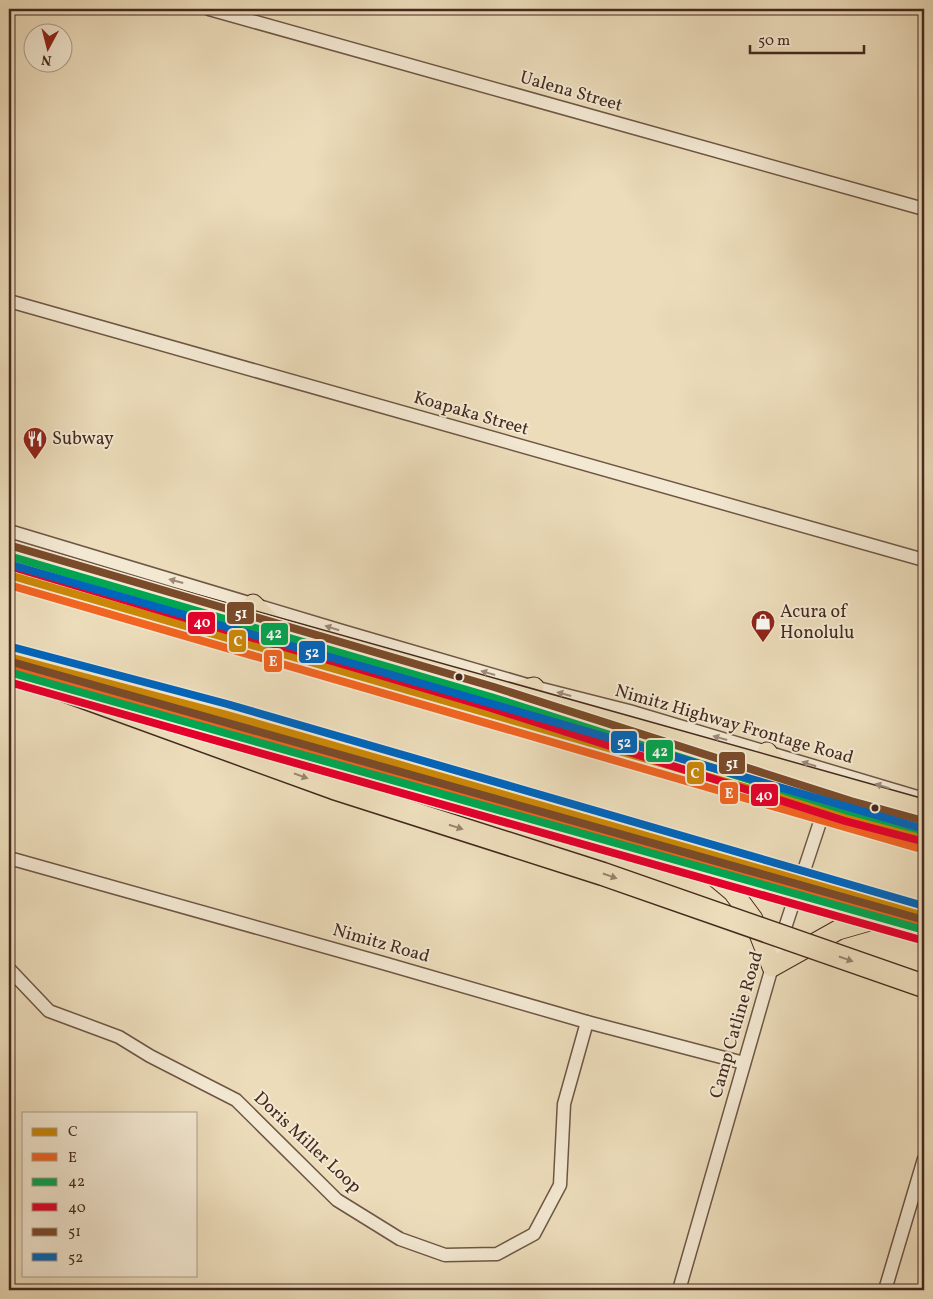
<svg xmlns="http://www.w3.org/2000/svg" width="933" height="1299" font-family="Vollkorn,serif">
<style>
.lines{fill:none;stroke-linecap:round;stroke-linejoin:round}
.street-casing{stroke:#6e5645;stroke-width:15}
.primary-casing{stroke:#44291e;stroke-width:21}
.street{stroke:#f3e8d2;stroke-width:12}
.primary{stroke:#ecdcba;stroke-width:19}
.highway-bridge-casing{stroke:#44291e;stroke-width:25;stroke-linecap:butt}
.highway-bridge{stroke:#ecdcba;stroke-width:22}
.bus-1-casing{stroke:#f3e8d2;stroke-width:11}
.bus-2-casing{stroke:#f3e8d2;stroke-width:11}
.bus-3-casing{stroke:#f3e8d2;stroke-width:11}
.bus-4-casing{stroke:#f3e8d2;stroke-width:11}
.bus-5-casing{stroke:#f3e8d2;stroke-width:11}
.bus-6-casing{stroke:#f3e8d2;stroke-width:11}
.bus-1{stroke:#ca8708;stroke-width:8}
.bus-2{stroke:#f26522;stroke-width:8}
.bus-3{stroke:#00a651;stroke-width:8}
.bus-4{stroke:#e4002b;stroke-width:8}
.bus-5{stroke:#7a4b2a;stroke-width:8}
.bus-6{stroke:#0065bd;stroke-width:8}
.oneway{fill:#9c8878}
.oneway2{fill:#98826c}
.bus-dot{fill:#44291e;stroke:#f3e8d2;stroke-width:2}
.labels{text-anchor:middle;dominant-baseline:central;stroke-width:4;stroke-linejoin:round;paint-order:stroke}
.street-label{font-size:18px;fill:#44291e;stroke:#f3e8d2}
.poi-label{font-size:18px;fill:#44291e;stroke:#f3e8d2;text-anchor:start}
.line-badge{stroke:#f3e8d2;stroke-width:2}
.badge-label{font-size:14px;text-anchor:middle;font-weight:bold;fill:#fff}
</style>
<rect width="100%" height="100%" fill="#ecdcba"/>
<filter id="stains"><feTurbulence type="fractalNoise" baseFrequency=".004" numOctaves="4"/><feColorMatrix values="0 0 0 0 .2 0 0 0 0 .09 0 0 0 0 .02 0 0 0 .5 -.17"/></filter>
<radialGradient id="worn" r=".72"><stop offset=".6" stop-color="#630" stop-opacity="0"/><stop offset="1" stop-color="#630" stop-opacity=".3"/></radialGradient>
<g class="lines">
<defs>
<g id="street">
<path d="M209 9 924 209"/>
<path d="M9 301 924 560"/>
<path d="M9 531 342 631 534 687 629 711 924 799"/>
<path d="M9 858 383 963 587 1022 744 1063"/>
<path d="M9 969 49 1011 119 1037 150 1056 236 1100 337 1200 400 1239 445 1255 497 1254 534 1234 560 1185 564 1104 587 1022"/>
<path d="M679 1290 772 967 826 804 835 782"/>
<path d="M885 1290 924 1159"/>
</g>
<g id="primary">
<path d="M253 604 280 632"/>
<path d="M504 694 534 687"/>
<path d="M158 714 924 930"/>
<path d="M570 722 689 760"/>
<path d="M767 752 798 795"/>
<path d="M708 871 733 892 753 919 772 967 838 930 880 918"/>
</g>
</defs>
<use href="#street" class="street-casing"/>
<use href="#primary" class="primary-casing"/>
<use href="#street" class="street"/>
<use href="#primary" class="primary"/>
<defs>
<g id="highway-bridge">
<path d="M9 557 184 603 924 811"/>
<path d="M9 575 924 839"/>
<path d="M19 660 224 714 924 916"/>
<path d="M9 670 334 788 603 874 924 986"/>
</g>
</defs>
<use href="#highway-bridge" class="highway-bridge-casing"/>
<use href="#highway-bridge" class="highway-bridge"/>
<defs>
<g id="bus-1">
<path d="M9 575 924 839"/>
<path d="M9 657 224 714 924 916"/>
</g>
<g id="bus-2">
<path d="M9 585 921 849"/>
<path d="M9 667 221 724 921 926"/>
</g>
<g id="bus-3">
<path d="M9 556 491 697 848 811 924 831"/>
<path d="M9 672 924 930"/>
</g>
<g id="bus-4">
<path d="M9 566 488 707 845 821 921 841"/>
<path d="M9 682 921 940"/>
</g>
<g id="bus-5">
<path d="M12 546 494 687 851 801 924 821"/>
<path d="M12 662 924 920"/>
</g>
<g id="bus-6">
<path d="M12 565 924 829"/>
<path d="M12 647 227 704 924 906"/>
</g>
</defs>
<use href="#bus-1" class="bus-1-casing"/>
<use href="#bus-2" class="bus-2-casing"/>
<use href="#bus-3" class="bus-3-casing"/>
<use href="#bus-4" class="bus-4-casing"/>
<use href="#bus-5" class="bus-5-casing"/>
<use href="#bus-6" class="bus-6-casing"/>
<use href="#bus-1" class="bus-1"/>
<use href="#bus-2" class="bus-2"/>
<use href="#bus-3" class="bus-3"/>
<use href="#bus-4" class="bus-4"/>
<use href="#bus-5" class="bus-5"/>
<use href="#bus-6" class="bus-6"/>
</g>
<defs><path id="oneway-solid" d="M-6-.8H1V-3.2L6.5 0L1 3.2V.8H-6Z" transform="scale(1.25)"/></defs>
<g class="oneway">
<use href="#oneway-solid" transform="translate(176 581) rotate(-165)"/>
<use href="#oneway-solid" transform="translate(332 628) rotate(-162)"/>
<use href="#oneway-solid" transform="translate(488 673) rotate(-164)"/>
<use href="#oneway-solid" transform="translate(564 694) rotate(-165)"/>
<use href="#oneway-solid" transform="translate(720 738) rotate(-164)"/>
<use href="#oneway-solid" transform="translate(809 764) rotate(-163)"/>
<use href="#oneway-solid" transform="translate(882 786) rotate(-163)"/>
</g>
<g class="oneway2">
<use href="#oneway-solid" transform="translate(301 776) rotate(20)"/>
<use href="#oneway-solid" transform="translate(456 827) rotate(18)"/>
<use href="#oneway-solid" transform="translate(610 876) rotate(19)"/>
<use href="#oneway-solid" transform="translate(846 959) rotate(19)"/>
</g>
<defs>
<symbol id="restaurant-pin" viewBox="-11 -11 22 30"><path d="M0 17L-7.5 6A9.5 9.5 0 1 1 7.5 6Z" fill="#8f2418" stroke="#f3e8d2"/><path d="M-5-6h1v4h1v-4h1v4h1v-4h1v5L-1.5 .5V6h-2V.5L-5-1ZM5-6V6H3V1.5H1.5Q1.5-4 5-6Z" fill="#fff"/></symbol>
<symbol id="shop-pin" viewBox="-11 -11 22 30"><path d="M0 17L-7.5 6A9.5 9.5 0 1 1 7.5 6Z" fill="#8f2418" stroke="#f3e8d2"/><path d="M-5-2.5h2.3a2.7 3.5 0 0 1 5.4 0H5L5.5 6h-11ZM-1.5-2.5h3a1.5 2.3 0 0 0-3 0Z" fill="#fff"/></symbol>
</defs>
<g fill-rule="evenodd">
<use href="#restaurant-pin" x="21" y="425" width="28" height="38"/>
<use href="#shop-pin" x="749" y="608" width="28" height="38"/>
</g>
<g class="bus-dot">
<circle cx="459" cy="677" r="4.5"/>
<circle cx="875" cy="808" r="4.5"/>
</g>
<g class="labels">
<g class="street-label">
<text transform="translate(571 92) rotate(16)">Ualena Street</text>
<text transform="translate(471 414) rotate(16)">Koapaka Street</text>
<text transform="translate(734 725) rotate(16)">Nimitz Highway Frontage Road</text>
<text transform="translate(381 944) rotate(16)">Nimitz Road</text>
<text transform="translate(737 1025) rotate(-74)">Camp Catline Road</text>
<text transform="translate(307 1143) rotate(43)">Doris Miller Loop</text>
</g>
<g class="poi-label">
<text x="52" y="439">Subway</text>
<text x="780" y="612">Acura of<tspan x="780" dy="21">Honolulu</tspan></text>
</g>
</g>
<g class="line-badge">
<rect x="226" y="601" width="29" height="24" rx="5" fill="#7a4b2a"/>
<rect x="187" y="611" width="29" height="24" rx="5" fill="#e4002b"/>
<rect x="260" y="622" width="29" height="24" rx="5" fill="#00a651"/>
<rect x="228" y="629" width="19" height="24" rx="5" fill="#ca8708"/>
<rect x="298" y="640" width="28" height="24" rx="5" fill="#0065bd"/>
<rect x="263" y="649" width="20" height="24" rx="5" fill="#f26522"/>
<rect x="610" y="730" width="28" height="24" rx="5" fill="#0065bd"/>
<rect x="645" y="739" width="29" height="24" rx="5" fill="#00a651"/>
<rect x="718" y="751" width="28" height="24" rx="5" fill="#7a4b2a"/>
<rect x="686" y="761" width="19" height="24" rx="5" fill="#ca8708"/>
<rect x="719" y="781" width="20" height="24" rx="5" fill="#f26522"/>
<rect x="750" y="783" width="29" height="24" rx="5" fill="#e4002b"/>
</g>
<g class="badge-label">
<text x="241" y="618">51</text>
<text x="202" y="627">40</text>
<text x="274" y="638">42</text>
<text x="238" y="646">C</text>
<text x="312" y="657">52</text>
<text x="273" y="666">E</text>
<text x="624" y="747">52</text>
<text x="660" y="756">42</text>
<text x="732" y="768">51</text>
<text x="695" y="778">C</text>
<text x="729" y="798">E</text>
<text x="764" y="800">40</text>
</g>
<rect width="933" height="1299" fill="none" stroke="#ecdcba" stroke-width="30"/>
<rect x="10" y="10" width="913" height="1279" fill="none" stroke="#44291e" stroke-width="2.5"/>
<rect x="15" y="15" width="903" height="1269" fill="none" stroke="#44291e"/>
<rect x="22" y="1112" width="175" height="165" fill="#f3e8d2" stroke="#ad9c8a"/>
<rect x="32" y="1128" width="25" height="8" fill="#ca8708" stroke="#ad9c8a"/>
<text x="68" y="1136" font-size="15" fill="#44291e">C</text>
<rect x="32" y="1153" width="25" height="8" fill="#f26522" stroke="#ad9c8a"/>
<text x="68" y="1162" font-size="15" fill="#44291e">E</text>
<rect x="32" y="1178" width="25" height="8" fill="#00a651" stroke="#ad9c8a"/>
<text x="68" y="1186" font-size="15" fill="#44291e">42</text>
<rect x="32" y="1203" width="25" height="8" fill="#e4002b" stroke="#ad9c8a"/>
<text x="68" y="1212" font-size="15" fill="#44291e">40</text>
<rect x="32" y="1228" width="25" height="8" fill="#7a4b2a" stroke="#ad9c8a"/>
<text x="68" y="1236" font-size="15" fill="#44291e">51</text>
<rect x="32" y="1253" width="25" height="8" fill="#0065bd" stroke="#ad9c8a"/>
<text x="68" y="1262" font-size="15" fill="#44291e">52</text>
<g transform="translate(48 48) rotate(187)"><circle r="24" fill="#f3e8d2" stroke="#ad9c8a"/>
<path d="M0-4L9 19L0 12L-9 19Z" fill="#8f2418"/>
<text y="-8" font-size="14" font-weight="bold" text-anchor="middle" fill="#44291e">N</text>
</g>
<path d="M750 45v8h114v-8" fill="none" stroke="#44291e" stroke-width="2.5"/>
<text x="758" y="45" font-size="15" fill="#44291e" stroke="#f3e8d2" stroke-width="4" paint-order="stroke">50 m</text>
<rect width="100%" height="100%" filter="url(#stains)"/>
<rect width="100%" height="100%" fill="url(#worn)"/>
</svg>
